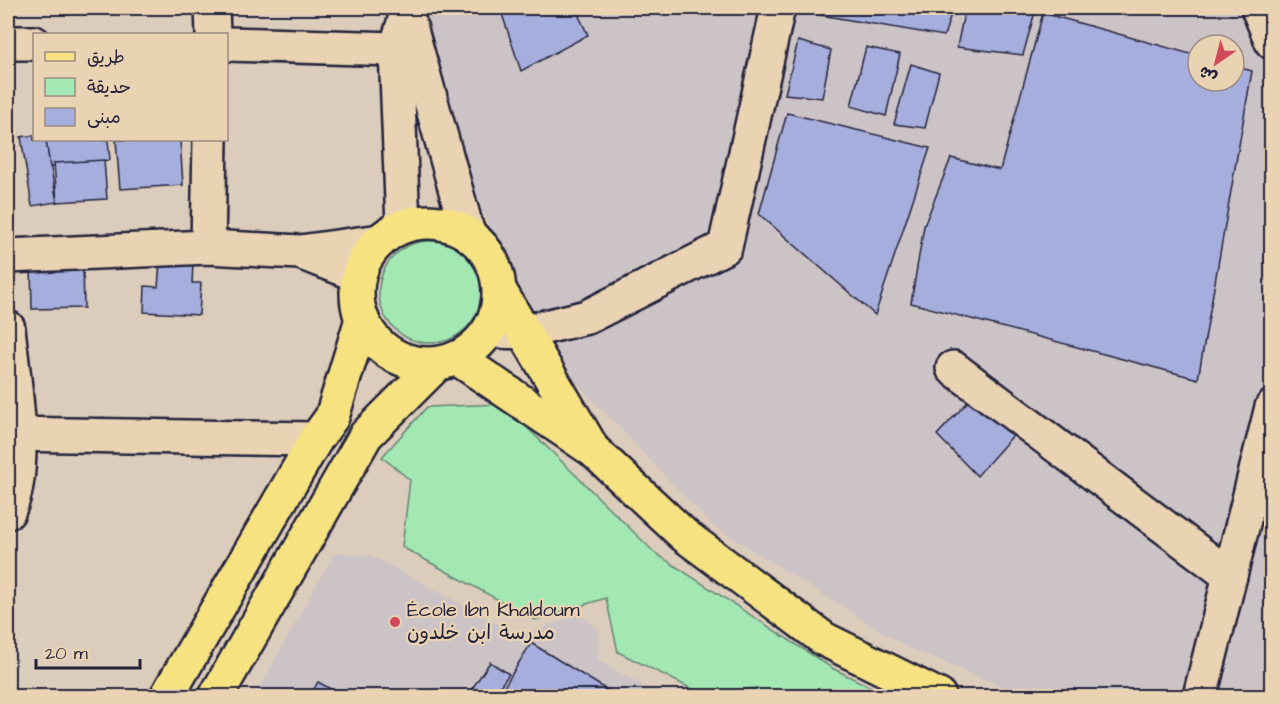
<svg xmlns="http://www.w3.org/2000/svg" width="1279" height="704" font-family="'Architects Daughter','Playpen Sans Arabic',sans-serif">
<style>
.built{fill:#ccc3c6;fill-rule:evenodd}
.green{fill:#a3e8b3;stroke:#628577;stroke-width:1.5}
.building{fill:#a6aede;stroke:#22223b;stroke-width:1.5}
.lines{fill:none;stroke-linecap:round;stroke-linejoin:round}
.minor-casing{stroke:#22223b;stroke-width:38}
.major-casing{stroke:#22223b;stroke-width:38}
.minor{stroke:#ead3b3;stroke-width:33}
.major{stroke:#f7e281;stroke-width:33}
.poi-dot{fill:#d1495b;stroke:#ead3b3;stroke-width:2}
.labels{text-anchor:middle;dominant-baseline:central;stroke-width:4.5;stroke-linejoin:round;paint-order:stroke}
.poi-label{font-size:20px;fill:#22223b;stroke:#ead3b3;text-anchor:start}
</style>
<rect width="100%" height="100%" fill="#dcccbc"/>
<filter id="ink" filterUnits="userSpaceOnUse"><feTurbulence type="fractalNoise" baseFrequency=".0167" numOctaves="2"/><feDisplacementMap in="SourceGraphic" scale="12" xChannelSelector="R" yChannelSelector="G"/><feConvolveMatrix kernelMatrix="1 2 1 2 8 2 1 2 1" color-interpolation-filters="sRGB"/></filter>
<g filter="url(#ink)">
<g class="built">
<path d="M426 8H1271V696H1025L905 646 712 525 556 361 465 177ZM1198 45H1234V81H1198Z"/>
<path d="M334 553 370 555 520 636 579 614 599 630 598 660 661 696H255Z"/>
</g>
<g class="green">
<circle cx="430" cy="292" r="51"/>
<path d="M503 404 655 553 832 668 888 696H766L752 688 722 696H706L618 652 606 598 535 620 402 547 410 480 382 457 427 407Z"/>
</g>
<g class="building">
<path d="M500 8H575L588 35 521 71Z"/>
<path d="M809 8H953L944 36 809 13Z"/>
<path d="M965 8H1036L1023 55 957 47Z"/>
<path d="M1043 13 1198 56V81H1234V66L1252 71 1198 379 911 303 924 226 951 158 1000 170Z"/>
<path d="M798 41 831 50 822 98 785 94Z"/>
<path d="M866 47 900 54 886 116 851 106Z"/>
<path d="M911 64 939 73 925 128 894 124Z"/>
<path d="M787 113 930 148 875 315 759 214Z"/>
<path d="M34 135V140H46L57 202 32 206 21 137Z"/>
<path d="M46 140H108L110 160 50 167Z"/>
<path d="M116 140H180L183 185 120 189Z"/>
<path d="M104 160 107 199 57 202 54 163Z"/>
<path d="M160 263 193 264 192 283H201L199 315 144 312 145 286 158 287Z"/>
<path d="M31 266H83L84 308 32 309Z"/>
<path d="M975 394 1016 432 977 476 937 435Z"/>
<path d="M531 643 617 696H512L502 690Z"/>
<path d="M490 662 509 674 493 696H467Z"/>
<path d="M318 682 343 696H310Z"/>
</g>
<g class="lines">
<defs>
<g id="minor">
<path d="M212 8 213 34"/>
<path d="M405 8 468 234"/>
<path d="M1258 8 1272 42"/>
<path d="M8 43H34"/>
<path d="M226 44 396 49 414 59"/>
<path d="M403 226 396 49 406 16"/>
<path d="M208 247 210 140"/>
<path d="M305 254 359 275"/>
<path d="M8 256 208 247 300 252 380 241"/>
<path d="M8 328C13 379 30 465 8 512"/>
<path d="M489 331 524 332 587 317 725 247 778 8"/>
<path d="M953 368 1230 576"/>
<path d="M8 434 316 439"/>
<path d="M1200 696 1272 407"/>
</g>
<g id="major">
<circle cx="428" cy="293" r="71"/>
<path d="M500 291 589 443"/>
<path d="M457 358 593 450 684 535 824 639 939 696"/>
<path d="M167 696 316 439 332 417 362 319"/>
<path d="M216 696 366 435 437 364"/>
</g>
</defs>
<use href="#minor" class="minor-casing"/>
<use href="#major" class="major-casing"/>
<use href="#minor" class="minor"/>
<use href="#major" class="major"/>
</g>
</g>
<circle class="poi-dot" cx="395" cy="622" r="6"/>
<g class="labels">
<g class="poi-label">
<text x="407" y="610">École Ibn Khaldoum<tspan x="407" dy="23">مدرسة ابن خلدون</tspan></text>
</g>
</g>
<rect width="1279" height="704" fill="none" stroke="#ead3b3" stroke-width="30"/>
<rect x="15" y="15" width="1249" height="674" fill="none" stroke="#22223b" stroke-width="2" filter="url(#ink)"/>
<rect x="33" y="33" width="195" height="108" fill="#ead3b3" stroke="#9a8c83" stroke-width="1.5"/>
<rect x="45" y="52" width="30" height="9" fill="#f7e281" stroke="#9a8c83" stroke-width="1.5"/>
<text x="87" y="63" font-size="18" fill="#22223b">طريق</text>
<rect x="45" y="78" width="30" height="18" fill="#a3e8b3" stroke="#9a8c83" stroke-width="1.5"/>
<text x="87" y="93" font-size="18" fill="#22223b">حديقة</text>
<rect x="45" y="108" width="30" height="18" fill="#a6aede" stroke="#9a8c83" stroke-width="1.5"/>
<text x="87" y="123" font-size="18" fill="#22223b">مبنى</text>
<g transform="translate(1216 63) rotate(215)"><circle r="28" fill="#ead3b3" stroke="#9a8c83" stroke-width="1.5"/>
<path d="M0-4.5L10 22L0 15L-10 22Z" fill="#d1495b"/>
<text y="-9" font-size="16" font-weight="bold" text-anchor="middle" fill="#22223b">ش</text>
</g>
<path d="M36 659v9h104v-9" fill="none" stroke="#22223b" stroke-width="3"/>
<text x="45" y="659" font-size="18" fill="#22223b" stroke="#ead3b3" stroke-width="4.5" paint-order="stroke">20 m</text>
</svg>
